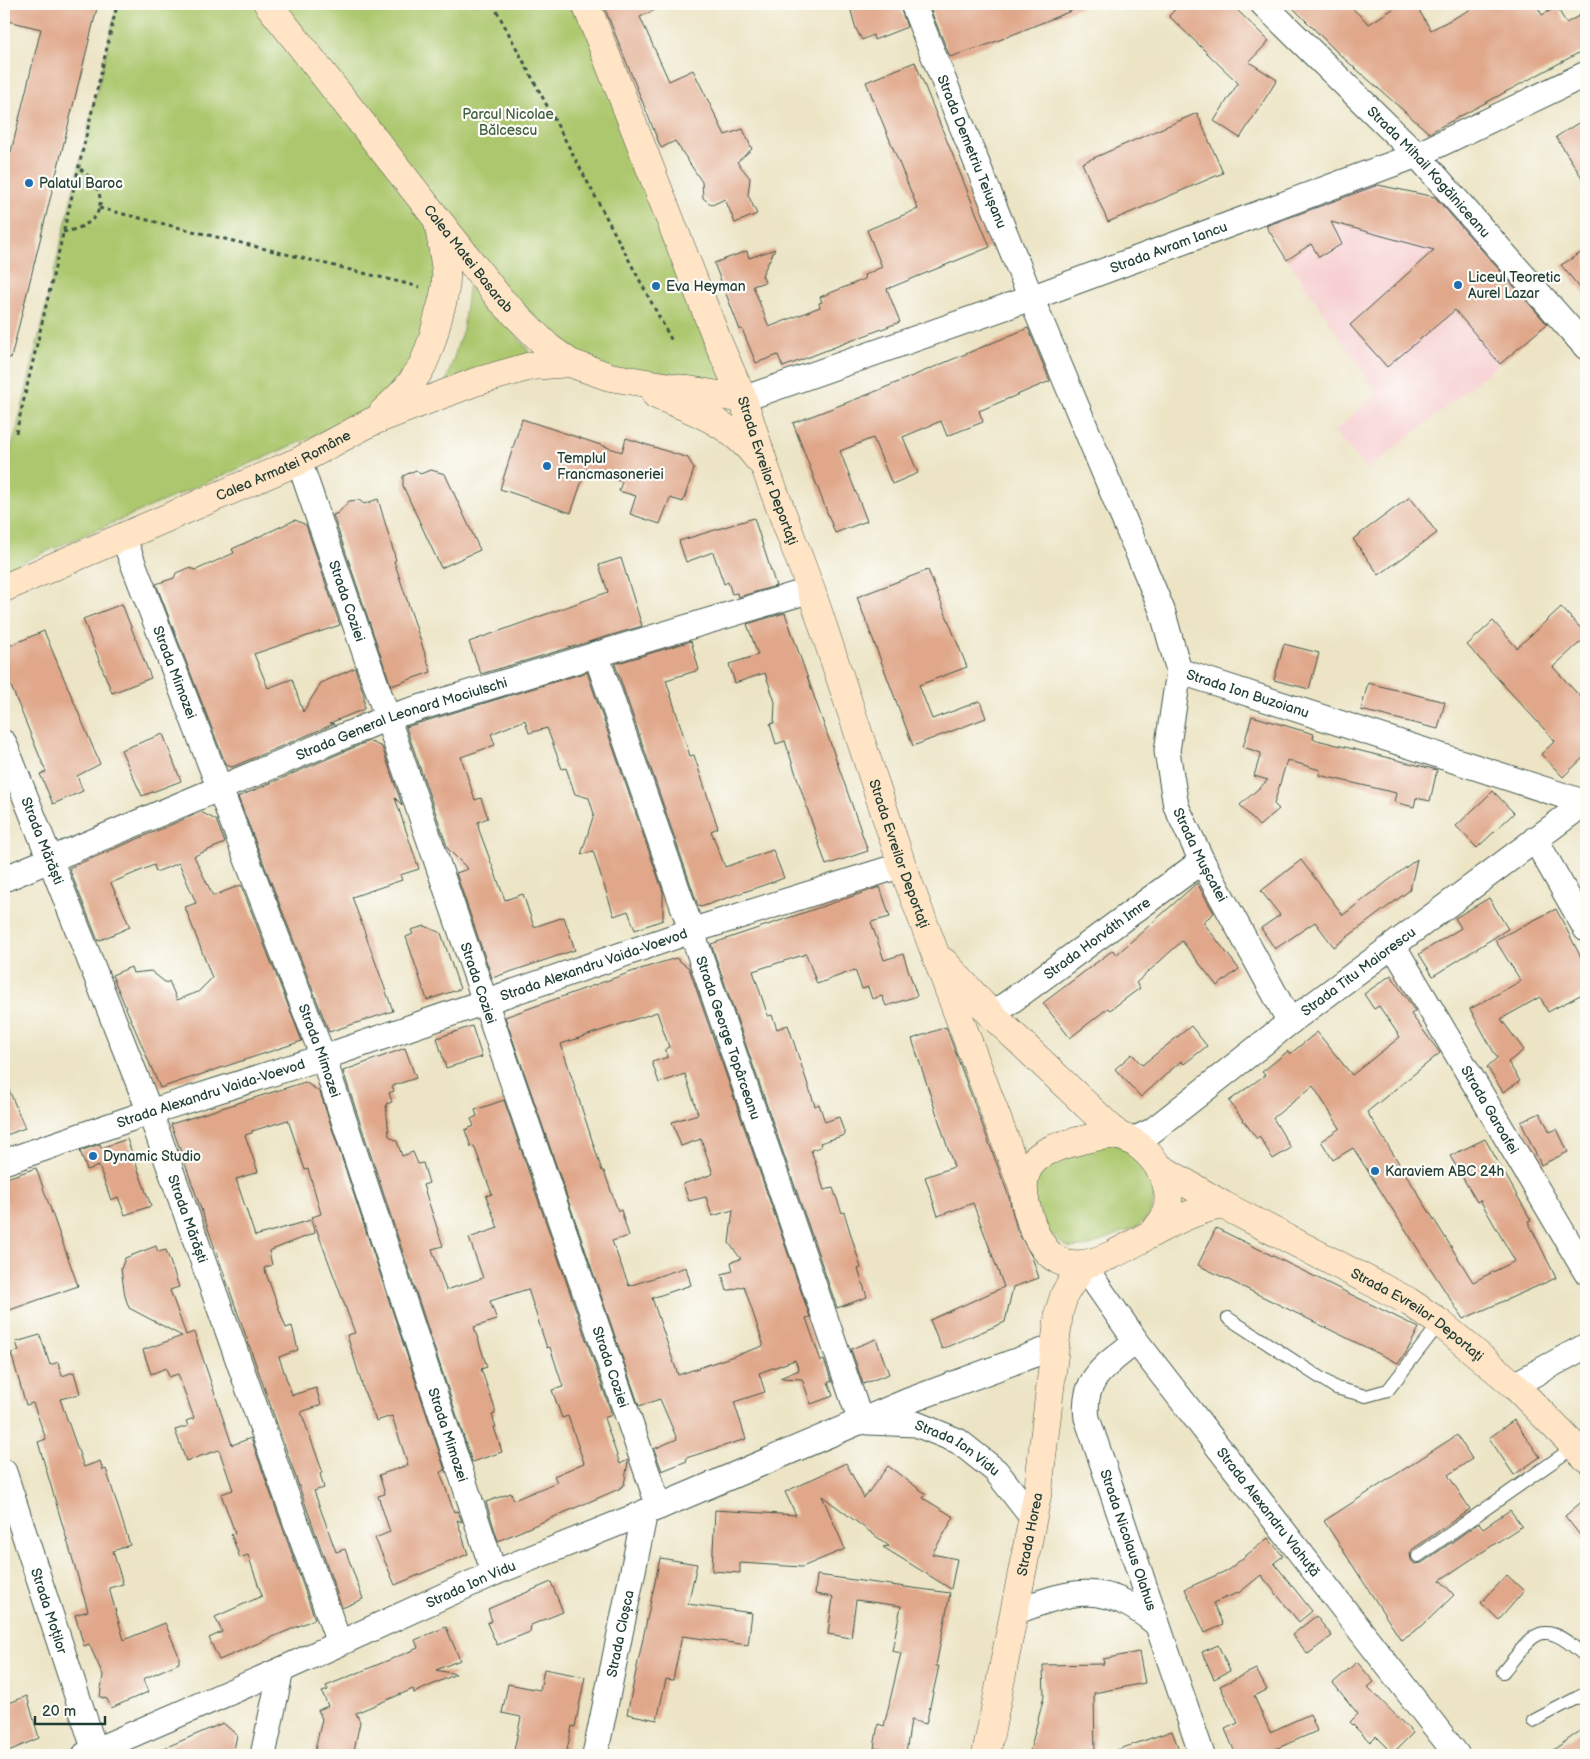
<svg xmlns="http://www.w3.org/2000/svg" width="1590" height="1759" font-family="'Balsamiq Sans',sans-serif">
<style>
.built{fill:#f7cfd2}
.green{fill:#acc76d;stroke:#668250}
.building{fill:#e0a78a;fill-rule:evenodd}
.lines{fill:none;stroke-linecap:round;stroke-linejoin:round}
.lane-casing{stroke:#3e564a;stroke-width:14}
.street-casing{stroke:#3e564a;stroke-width:27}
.secondary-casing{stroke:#3e564a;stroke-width:29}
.path{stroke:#3e564a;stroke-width:3;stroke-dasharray:4 4;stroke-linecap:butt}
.lane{stroke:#fff;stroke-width:12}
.street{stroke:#fff;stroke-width:25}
.secondary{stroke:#ffe4c6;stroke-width:28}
.poi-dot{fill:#1f6fb2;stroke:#fdfcf7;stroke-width:2}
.labels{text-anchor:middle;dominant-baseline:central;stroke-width:4.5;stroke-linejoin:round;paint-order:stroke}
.park-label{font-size:14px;fill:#426042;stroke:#fdfcf7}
.street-label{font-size:14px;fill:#1f3d34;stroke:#fdfcf7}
.poi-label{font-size:14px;fill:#1f3d34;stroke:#fdfcf7;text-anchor:start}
</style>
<rect width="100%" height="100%" fill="#fdfcf7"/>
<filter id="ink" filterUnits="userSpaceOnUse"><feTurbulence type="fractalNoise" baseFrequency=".02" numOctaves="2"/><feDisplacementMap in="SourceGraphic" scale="10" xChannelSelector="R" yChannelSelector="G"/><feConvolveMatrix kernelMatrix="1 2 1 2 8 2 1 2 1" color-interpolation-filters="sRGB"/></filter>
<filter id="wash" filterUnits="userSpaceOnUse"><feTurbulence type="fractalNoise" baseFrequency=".0096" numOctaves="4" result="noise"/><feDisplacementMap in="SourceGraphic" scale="20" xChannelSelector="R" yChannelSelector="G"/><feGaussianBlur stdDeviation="1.12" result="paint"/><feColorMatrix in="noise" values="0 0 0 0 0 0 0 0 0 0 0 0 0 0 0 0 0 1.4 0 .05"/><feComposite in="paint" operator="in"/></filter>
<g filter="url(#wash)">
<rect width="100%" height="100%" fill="#ece4c5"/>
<path class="built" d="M1365 182 1450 201 1552 321 1368 470 1334 432 1377 393 1265 225Z"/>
<g class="green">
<path d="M114 4H586L743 399 570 363 439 221 452 298 395 383 358 417 4 570V466H6L16 433 117 6Z"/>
<path d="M470 274 532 356 444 388 463 329Z"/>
<path d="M1112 1141 1142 1160 1156 1192 1150 1214 1138 1226 1090 1246 1070 1248 1058 1241 1047 1230 1034 1198 1036 1172 1047 1160Z"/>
</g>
<g id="blocks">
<g class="building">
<path d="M4 4H98L11 358 4 357V150L11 152 41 29 4 20Z"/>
<path d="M603 4H667L640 17 669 81 693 70 725 135 743 129 752 149 737 162 750 178 748 195 757 214 735 223 725 199 712 205 703 198 702 182 675 141 661 148Z"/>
<path d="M869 4H899L907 27 874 40 873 35 862 40 856 29 851 11Z"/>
<path d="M928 4H1088L987 45 950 57Z"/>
<path d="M1180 4H1231L1269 41 1249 62 1277 80 1240 138 1214 121 1238 83 1169 16Z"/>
<path d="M1289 4H1348L1369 24 1401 4H1415L1431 30 1481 4H1536L1542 15 1557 7 1566 23 1586 12V49L1429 133 1339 54Z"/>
<path d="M915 62 990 247 887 289 900 322 783 367 778 355 756 363 742 329 740 330 714 263 747 251 749 258 775 249 762 275 765 282 753 286 769 327 820 307 819 303 822 302 820 297 865 279 864 275 882 267 867 230 918 209 866 82Z"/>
<path d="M1197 113 1223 173 1108 222 1082 163Z"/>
<path d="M1586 118V184L1556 137Z"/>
<path d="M1378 185 1435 197 1547 324 1500 364 1455 310 1387 367 1350 325 1434 250 1331 222 1342 244 1319 257 1311 244 1287 260 1266 226Z"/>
<path d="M1586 250V295L1561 265Z"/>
<path d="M1028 328 1050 381 979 411 983 422 947 436 941 421 903 437 918 473 892 484 873 438 840 451 867 521 835 533 793 423 867 395Z"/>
<path d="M522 419 622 452 626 438 688 458 694 469 683 502 670 498 660 524 630 514 636 496 619 491 622 482 586 469 571 513 500 489Z"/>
<path d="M416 470 420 474 431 470 445 474 480 550 441 568 403 486V476Z"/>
<path d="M1410 497 1437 533 1379 575 1353 539Z"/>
<path d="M378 499 396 560 394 561 431 672 391 686 333 515 338 513 349 501 359 500 364 504Z"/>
<path d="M754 518 776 586 738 597 737 593 732 594 728 582 724 584 713 552 686 562 679 541Z"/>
<path d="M295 520 306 525 340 625 254 654 268 688 292 679 303 712 321 683 355 668 364 695V709L330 723 334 724 232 767 226 765 156 584 174 578 176 573 188 568 196 570 234 553 232 549Z"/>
<path d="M621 558 642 626 481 674 469 642 608 592 599 565Z"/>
<path d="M928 570 967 667 919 685 932 719 980 701 986 718 913 746 857 597Z"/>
<path d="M122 604 151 678 112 693 83 619Z"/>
<path d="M1561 607 1586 634V637L1553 667 1586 703V755L1563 777 1541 754 1555 741 1467 645 1493 621 1517 648Z"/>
<path d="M785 613 868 851 826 865 785 741 776 744 770 724 774 723 775 702 765 673 735 683 729 664 758 655 747 624Z"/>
<path d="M44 631 100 764 77 776 83 791 53 804 40 774 46 772 4 669V648Z"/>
<path d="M691 641 699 670 666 680 690 756 694 755 718 828 711 831 725 867 773 850 784 878 701 907 698 906 615 664Z"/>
<path d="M1284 644 1319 653 1309 689 1274 680Z"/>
<path d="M587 672 663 892V920L635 930 628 911 614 916 593 851 581 855 594 814 589 798 575 794 566 768 562 769 547 728 529 733 525 720 491 734 495 745 461 757 475 800 481 798 488 818 478 822 479 830 505 900 523 894 534 927 564 917 575 950 492 978 456 873 468 869 448 849 406 727Z"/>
<path d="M1368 683 1445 702 1438 729 1361 710Z"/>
<path d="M1252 716 1314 734 1313 739 1437 770 1430 801 1416 798 1414 807 1394 802 1396 793 1319 775 1320 770 1287 760 1274 804 1279 809 1259 826 1240 805 1268 780 1254 776 1261 753 1243 747Z"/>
<path d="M163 734 181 781 142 796 121 750Z"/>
<path d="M369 741 382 747 402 805 395 798 419 869 400 875 402 880 352 897 393 1011 329 1032 238 797Z"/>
<path d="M1493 791 1514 813 1477 848 1456 826Z"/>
<path d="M201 812 216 820 225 843 194 856 213 896 241 885 302 1041 160 1088 112 975 131 967 133 973 151 971 166 983 169 981 177 1000 198 992 212 978 185 907 196 903 179 863 156 872 154 865 111 883 130 927 98 941 69 868Z"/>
<path d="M1417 859 1410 890 1334 947 1315 922 1275 949 1261 928 1280 915 1261 891 1301 860 1343 915Z"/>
<path d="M1197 883 1214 913 1203 922 1239 969 1217 986 1182 941 1136 983 1140 988 1110 1010 1108 1008 1070 1038 1043 1003 1113 950 1116 955Z"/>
<path d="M880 887 890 917 871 922 884 960 903 954 917 996 886 1006 882 996 872 999 868 987 862 989 855 970 817 984 806 954 753 971 768 1016 772 1015 777 1029 788 1025 815 1106 819 1104 825 1122 839 1117 845 1135 820 1143 821 1147 811 1150 824 1190 833 1188 842 1213 844 1212 861 1268 858 1269 867 1297 837 1308 711 944Z"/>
<path d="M1489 898 1508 929 1433 976 1419 954 1461 928 1455 918Z"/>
<path d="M1556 909 1586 967V992L1548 1012 1540 997 1501 1019 1524 1050 1508 1062 1520 1081 1503 1092 1487 1067 1497 1058 1470 1009 1521 981 1495 940Z"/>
<path d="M425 926 441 933 460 989 427 1000 406 937 413 934 411 930Z"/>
<path d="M676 958 689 968 810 1317 806 1318 821 1361 824 1360 832 1382H828L833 1396 811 1404 802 1379 780 1378 799 1370 795 1360 759 1373 765 1392 734 1402 746 1439 686 1458 687 1461 662 1471 654 1449 677 1439 660 1399 639 1406 505 1017 634 971ZM657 1012 669 1047 665 1049 668 1057 652 1062 659 1083 685 1074 698 1114 672 1122 681 1146 701 1139 713 1174 683 1184 689 1201 706 1197 712 1216 733 1210 729 1243 741 1259 731 1262 733 1271 722 1274 727 1291 744 1286 763 1343V1346L678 1375 652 1298 691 1285 686 1267 629 1286 612 1241 629 1236 621 1210 618 1211 604 1171H602L561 1044Z"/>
<path d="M1391 975 1415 1011 1411 1014 1440 1053 1367 1112 1473 1282 1515 1261 1480 1200 1477 1202 1450 1156 1485 1139 1531 1220 1528 1221 1556 1278 1463 1319 1353 1148 1333 1160 1321 1141 1340 1128 1313 1086 1273 1118 1291 1148 1273 1159 1259 1136 1257 1139 1229 1101 1265 1075 1262 1072 1288 1051 1290 1054 1317 1032 1352 1075 1400 1037 1379 1006 1374 1009 1364 994Z"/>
<path d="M472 1026 482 1057 446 1068 437 1038Z"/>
<path d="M1191 1026 1207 1046 1184 1064 1181 1061 1141 1097 1115 1069 1132 1054 1142 1065Z"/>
<path d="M946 1027 1008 1194 1017 1230 1032 1257 1039 1278 1013 1287 1005 1322 942 1349 930 1320 1004 1287 973 1203 938 1216 925 1177 954 1167 912 1039Z"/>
<path d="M405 1048 416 1078 392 1086 394 1091 389 1093 392 1102 386 1104 389 1136 397 1141 402 1156 413 1152 418 1164 423 1163 429 1183 423 1185 443 1246 432 1249 446 1290 483 1278 469 1238 498 1228 486 1196 492 1194 474 1146 471 1147 465 1130 474 1126 471 1119 477 1116 475 1110 504 1100 612 1415 604 1418 620 1464 628 1460V1462L624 1485 619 1489 498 1541 486 1502 511 1493 514 1500 557 1482 554 1476 584 1463 568 1416 562 1418 552 1390 563 1387 550 1347 547 1348 528 1289 490 1301 497 1320 474 1327 487 1367 481 1369 495 1409V1414L492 1415 496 1427H494L502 1452 472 1462 343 1071Z"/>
<path d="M4 1078 25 1128 4 1136Z"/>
<path d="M305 1082 320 1092 445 1470 440 1472 454 1512 458 1511 462 1522 457 1520 468 1554 395 1585 375 1538 390 1532 378 1496 385 1494 379 1475 408 1465 392 1416 376 1421 364 1391 347 1335 355 1333 312 1217 321 1214 314 1189 308 1169 305 1170 288 1120 252 1131V1133L245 1135 258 1172 236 1179 255 1236 311 1220 315 1233 269 1251 272 1265 264 1268 286 1328 292 1326 298 1350 279 1357 292 1395 316 1388 321 1405 301 1412 323 1473 320 1474 324 1488 314 1491 336 1552 345 1549 363 1599 342 1608 171 1124Z"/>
<path d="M1540 1113 1550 1132 1557 1129 1568 1152 1541 1165 1521 1122Z"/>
<path d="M127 1139 151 1206 125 1215 118 1197 111 1200 99 1166 87 1170 80 1151 100 1144 101 1148Z"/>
<path d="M36 1168 78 1286 4 1312V1179Z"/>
<path d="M1216 1228 1419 1328 1406 1353 1398 1363 1198 1265Z"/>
<path d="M156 1246 158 1252 166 1250 179 1287 170 1290 186 1335 194 1332 232 1445 251 1438 315 1619 219 1660 209 1638 222 1632 215 1617 262 1596 248 1555 240 1558 231 1534 235 1533 221 1494 233 1490 219 1450 186 1461 175 1430 188 1426 186 1421 194 1418 178 1374 169 1377 166 1368 151 1374 143 1350 182 1336 129 1308 125 1296 121 1269 125 1258Z"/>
<path d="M40 1335 50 1365 58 1362 62 1376 74 1372 80 1394 60 1399 84 1467 100 1461 103 1470 106 1469 130 1545 113 1551 123 1584 109 1588 124 1640 165 1623 179 1656V1663L143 1679 148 1692 111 1708 107 1699 100 1697 103 1675 89 1644 84 1646 75 1615 88 1611 38 1442 46 1439 33 1403 26 1405 11 1353 19 1351 16 1342Z"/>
<path d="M876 1339 889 1374 863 1384 851 1349Z"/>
<path d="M1514 1420 1540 1457 1514 1475 1489 1438Z"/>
<path d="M1457 1435 1472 1459 1448 1475 1470 1509 1413 1549 1410 1553 1411 1560 1415 1564 1422 1563 1479 1523 1483 1528 1510 1510 1522 1526 1440 1580 1454 1595 1422 1626 1401 1640 1324 1521Z"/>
<path d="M846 1463 864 1498 888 1466 926 1494 923 1498 954 1517 932 1554 957 1559 951 1589 883 1547 889 1546 822 1496 845 1549 802 1567 740 1563V1573L712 1571 715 1510 796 1515 785 1492Z"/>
<path d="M1586 1498V1543L1565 1516Z"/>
<path d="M1268 1538 1283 1556 1274 1563 1312 1611 1299 1622 1261 1575 1240 1592 1213 1603 1223 1625 1205 1633 1185 1589 1228 1570Z"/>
<path d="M660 1558 697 1564 688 1604 752 1613 748 1645 682 1636 673 1680 666 1679 657 1720 627 1714Z"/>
<path d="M817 1575 950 1593 936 1666H939L926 1724 911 1720 906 1753 874 1748 878 1724 884 1726 901 1653 892 1651 901 1606 856 1600 851 1638 828 1634 833 1597 815 1594Z"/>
<path d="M1507 1575 1524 1591 1499 1620 1481 1603Z"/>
<path d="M551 1582 563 1612 531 1625 530 1632 497 1645 487 1623 492 1621 488 1609Z"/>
<path d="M1316 1616 1332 1636 1308 1654 1292 1635Z"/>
<path d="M446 1627 460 1660 436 1670 456 1674 414 1693 413 1689 356 1713 360 1722 353 1755H314L322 1719 318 1710 328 1706 322 1692 328 1690 326 1686 418 1648 415 1640Z"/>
<path d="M1218 1645 1230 1671 1214 1679 1202 1652Z"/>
<path d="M1139 1652 1145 1683 1094 1693 1095 1755H1029L1044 1696 1043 1665 1104 1664 1103 1659Z"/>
<path d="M1357 1662 1374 1682 1368 1687 1413 1733 1393 1753 1376 1736 1370 1742 1350 1722 1358 1714 1333 1683Z"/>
<path d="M544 1669 585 1677 575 1727 572 1726 566 1755H513L521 1717 502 1713 508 1684 540 1690Z"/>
<path d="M1256 1669 1267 1690 1254 1696 1270 1732 1310 1714 1317 1731 1262 1755H1236L1225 1729 1238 1723 1220 1686Z"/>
<path d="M27 1696 39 1738 4 1753V1705Z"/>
<path d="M223 1723 237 1735 233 1755H148Z"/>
<path d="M1586 1727V1755H1546Z"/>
<path d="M1172 1731 1181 1755H1112L1111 1752Z"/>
</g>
</g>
</g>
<g filter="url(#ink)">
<use href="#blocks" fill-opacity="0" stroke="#3e564a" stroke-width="1"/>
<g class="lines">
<defs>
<g id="lane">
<path d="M1228 1318 1336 1388 1366 1396 1388 1390 1440 1323"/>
<path d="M1418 1556 1574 1447"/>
<path d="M1503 1672C1537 1630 1541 1617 1586 1657"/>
<path d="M1533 1721 1586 1693"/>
</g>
<g id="street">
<path id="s1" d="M913 4 1031 298 1162 610 1179 671 1586 803"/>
<path id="s2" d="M1263 4 1417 155 1586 347"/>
<path id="s3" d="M743 399 1031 298 1417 155 1586 74"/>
<path id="s4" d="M299 461 659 1507"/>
<path id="s5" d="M123 537 323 1057 494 1573"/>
<path id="s6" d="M596 654 861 1422"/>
<path id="s7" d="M1179 671 1167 751 1176 806 1202 861 1290 1022"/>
<path id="s8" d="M4 743 150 1112 339 1643"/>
<path d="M1535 839 1586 929"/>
<path id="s9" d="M4 879 389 717 811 590"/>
<path id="s10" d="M1394 947 1586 1272"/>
<path id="s11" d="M992 1015 1202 861"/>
<path id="s12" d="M1131 1141 1152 1131 1290 1022 1586 802"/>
<path id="s13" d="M4 1162 150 1112 333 1054 691 931 902 865"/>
<path id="s14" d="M1083 1265 1136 1341 1457 1755"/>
<path id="s15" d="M1136 1341C1108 1364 1081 1378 1087 1418L1202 1755"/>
<path d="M1514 1385 1586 1346"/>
<path id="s16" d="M868 1422 916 1424 958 1441 996 1471 1032 1517"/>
<path id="s17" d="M4 1472 95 1751"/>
<path d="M1015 1612C1074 1589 1105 1581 1157 1624"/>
<path id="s18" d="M85 1755 281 1670 494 1573 659 1507 908 1401 1054 1347"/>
<path d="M263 1755 281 1670"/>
<path id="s19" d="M595 1755 645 1512"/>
</g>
<g id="secondary">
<path id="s20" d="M268 4 500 299 548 347 570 363 610 377 743 399"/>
<path id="s21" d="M586 4 718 342 743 399 766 470 811 590 902 865 1023 1188"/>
<path d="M656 395C697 411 732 424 759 460"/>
<path d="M383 412C420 379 428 361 439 314 443 301 447 285 446 272 444 255 441 238 438 222"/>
<path id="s22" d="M4 588 299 461 371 422 475 382 531 366 570 363"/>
<path d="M944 962 992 1015 1119 1136"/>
<path id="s23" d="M1159 1167 1223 1205 1408 1301 1440 1323 1514 1385 1586 1458"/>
<path d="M1154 1232C1158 1226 1164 1220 1166 1213 1177 1182 1148 1143 1119 1136 1105 1133 1091 1138 1078 1141 1026 1153 1013 1173 1032 1225 1058 1295 1112 1255 1156 1231 1178 1219 1199 1209 1223 1205"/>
<path id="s24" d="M986 1755 1038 1491 1059 1312 1065 1293 1083 1265"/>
</g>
</defs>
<use href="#lane" class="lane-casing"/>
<use href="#street" class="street-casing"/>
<use href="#secondary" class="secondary-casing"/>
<g class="path">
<path d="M493 4 673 343"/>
<path d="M99 208 420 287"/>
<path d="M63 232C105 226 113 193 79 168"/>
<path d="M16 433 117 5"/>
</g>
<use href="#lane" class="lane"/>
<use href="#street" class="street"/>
<use href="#secondary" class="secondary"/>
</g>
</g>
<g class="poi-dot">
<circle cx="29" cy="183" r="5"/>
<circle cx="1458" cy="285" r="5"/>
<circle cx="656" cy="286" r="5"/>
<circle cx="547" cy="466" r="5"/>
<circle cx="93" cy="1156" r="5"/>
<circle cx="1375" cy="1171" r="5"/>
</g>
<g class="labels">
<g class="park-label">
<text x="508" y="114">Parcul Nicolae<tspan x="508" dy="16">Bălcescu</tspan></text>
</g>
<g class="street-label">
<text stroke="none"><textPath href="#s1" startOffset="159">Strada Demetriu Teiușanu</textPath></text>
<text stroke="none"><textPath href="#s2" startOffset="236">Strada Mihail Kogălniceanu</textPath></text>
<text stroke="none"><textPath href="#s3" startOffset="452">Strada Avram Iancu</textPath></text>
<text stroke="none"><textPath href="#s20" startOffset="324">Calea Matei Basarab</textPath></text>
<text stroke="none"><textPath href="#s22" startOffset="305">Calea Armatei Române</textPath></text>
<text stroke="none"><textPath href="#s21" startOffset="501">Strada Evreilor Deportaţi</textPath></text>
<text stroke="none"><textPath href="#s4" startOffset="148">Strada Coziei</textPath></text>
<text stroke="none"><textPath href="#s5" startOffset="145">Strada Mimozei</textPath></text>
<text stroke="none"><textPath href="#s1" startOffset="791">Strada Ion Buzoianu</textPath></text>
<text stroke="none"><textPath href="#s9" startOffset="429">Strada General Leonard Mociulschi</textPath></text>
<text stroke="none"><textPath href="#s8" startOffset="105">Strada Mărăști</textPath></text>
<text stroke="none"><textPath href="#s21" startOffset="906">Strada Evreilor Deportaţi</textPath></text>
<text stroke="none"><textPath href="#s7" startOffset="191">Strada Mușcatei</textPath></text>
<text stroke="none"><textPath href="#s11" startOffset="130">Strada Horváth Imre</textPath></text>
<text stroke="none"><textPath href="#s13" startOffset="622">Strada Alexandru Vaida-Voevod</textPath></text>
<text stroke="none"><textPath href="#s12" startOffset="284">Strada Titu Maiorescu</textPath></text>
<text stroke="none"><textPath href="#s4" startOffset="552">Strada Coziei</textPath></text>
<text stroke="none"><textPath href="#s6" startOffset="406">Strada George Topârceanu</textPath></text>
<text stroke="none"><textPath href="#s5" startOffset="550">Strada Mimozei</textPath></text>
<text stroke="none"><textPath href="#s13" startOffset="218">Strada Alexandru Vaida-Voevod</textPath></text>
<text stroke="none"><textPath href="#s10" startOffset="189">Strada Garoafei</textPath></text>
<text stroke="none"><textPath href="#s8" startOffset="510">Strada Mărăști</textPath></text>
<text stroke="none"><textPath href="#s23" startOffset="298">Strada Evreilor Deportaţi</textPath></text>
<text stroke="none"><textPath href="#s4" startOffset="958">Strada Coziei</textPath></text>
<text stroke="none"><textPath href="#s5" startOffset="955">Strada Mimozei</textPath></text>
<text stroke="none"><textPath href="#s16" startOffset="96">Strada Ion Vidu</textPath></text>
<text stroke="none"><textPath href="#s14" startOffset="309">Strada Alexandru Vlahuță</textPath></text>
<text stroke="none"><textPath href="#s24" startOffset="225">Strada Horea</textPath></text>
<text stroke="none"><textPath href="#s15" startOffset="226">Strada Nicolaus Olahus</textPath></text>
<text stroke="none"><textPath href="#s18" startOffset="422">Strada Ion Vidu</textPath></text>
<text stroke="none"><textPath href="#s17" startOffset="146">Strada Moților</textPath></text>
<text stroke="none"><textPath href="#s19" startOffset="124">Strada Cloșca</textPath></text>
</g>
<g class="poi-label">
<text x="39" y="183">Palatul Baroc</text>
<text x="1468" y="277">Liceul Teoretic<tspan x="1468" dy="16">Aurel Lazar</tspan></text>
<text x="666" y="286">Eva Heyman</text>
<text x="557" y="458">Templul<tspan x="557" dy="16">Francmasoneriei</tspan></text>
<text x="103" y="1156">Dynamic Studio</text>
<text x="1385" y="1171">Karaviem ABC 24h</text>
</g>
</g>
<rect width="1590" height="1759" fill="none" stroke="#fdfcf7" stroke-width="20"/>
<path d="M35 1716v8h70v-8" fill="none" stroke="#1f3d34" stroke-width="2.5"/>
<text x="42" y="1716" font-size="15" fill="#1f3d34" stroke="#fdfcf7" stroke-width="4" paint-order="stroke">20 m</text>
</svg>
